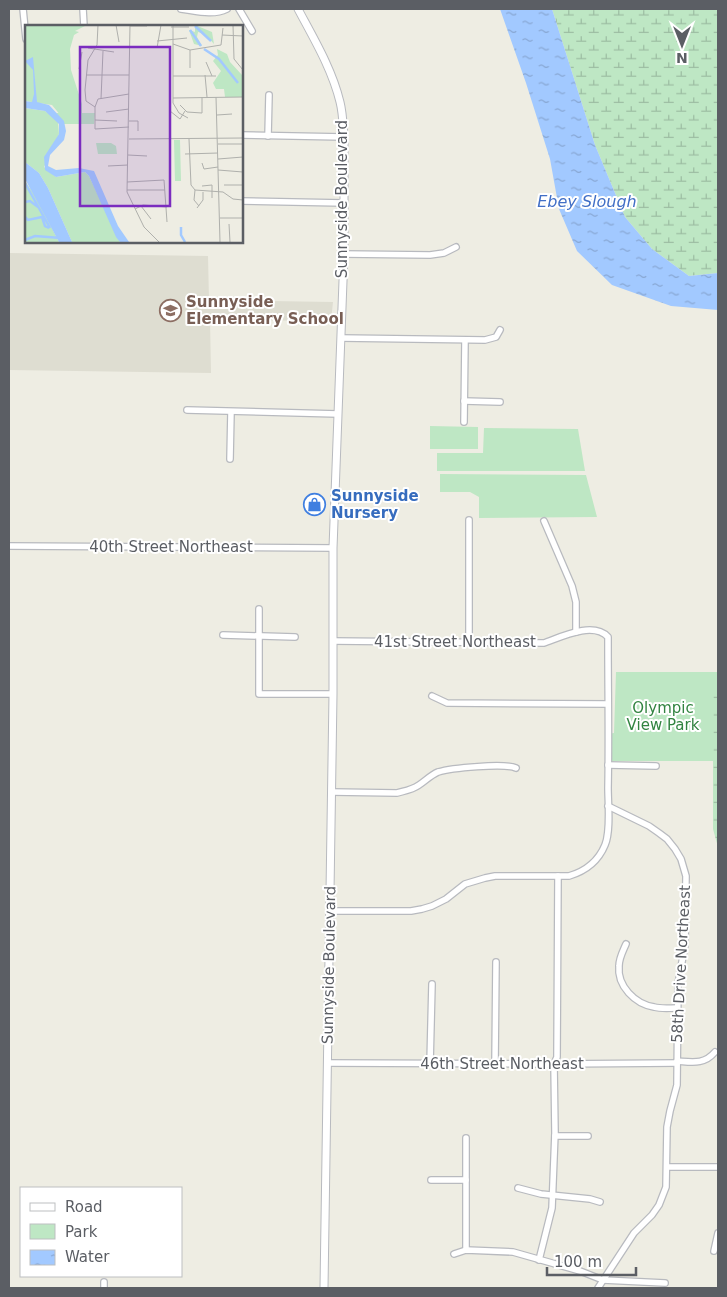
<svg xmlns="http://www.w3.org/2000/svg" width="727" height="1297" font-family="'DejaVu Sans',sans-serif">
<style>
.education{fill:#deddd1}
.green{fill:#bee7c4}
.wetland{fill:url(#wetland-marsh)}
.water{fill:url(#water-ripples)}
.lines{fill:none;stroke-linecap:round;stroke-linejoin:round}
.minor-casing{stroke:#b8babf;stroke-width:8}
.tertiary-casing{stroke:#b8babf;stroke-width:9}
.minor{stroke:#fff;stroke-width:5.5}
.tertiary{stroke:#fff;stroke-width:7}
.labels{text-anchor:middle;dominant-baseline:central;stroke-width:4;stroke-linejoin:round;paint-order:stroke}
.street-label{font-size:15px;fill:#5b5e64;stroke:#fff}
.education-label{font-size:15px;font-weight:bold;fill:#785e54;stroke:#fff;text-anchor:start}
.shop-label{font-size:15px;font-weight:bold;fill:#366cbe;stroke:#fff;text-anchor:start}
.park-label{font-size:15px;fill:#328441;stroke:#fff}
.water-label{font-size:16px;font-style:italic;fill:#416fc6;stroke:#fff}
.inset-river{fill:none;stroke:#a2c9ff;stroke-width:2.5}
.inset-road{fill:none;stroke:#afb0ac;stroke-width:1}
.view{fill:#7b2cbf;fill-opacity:0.15;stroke:#7b2cbf;stroke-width:2.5}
.inset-edge{fill:none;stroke:#5b5e64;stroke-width:2.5}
</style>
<defs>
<pattern id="wetland-marsh" width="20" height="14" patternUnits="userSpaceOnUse" patternTransform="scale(1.25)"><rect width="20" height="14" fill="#bee7c4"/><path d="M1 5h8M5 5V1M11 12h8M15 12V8" fill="none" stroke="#9dbea3"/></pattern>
<pattern id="water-ripples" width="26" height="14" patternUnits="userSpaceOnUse" patternTransform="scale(1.25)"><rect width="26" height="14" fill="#a2c9ff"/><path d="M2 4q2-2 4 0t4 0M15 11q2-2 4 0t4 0" fill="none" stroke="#87a6d2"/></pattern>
</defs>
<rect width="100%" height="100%" fill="#eeede3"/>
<path class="education" d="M9 253 208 256 209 300 333 302 331 321 210 320 211 373 9 370Z"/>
<g class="green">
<path d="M430 426 478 427V449H430Z"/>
<path d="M484 428 578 429 585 471H437V453H483Z"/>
<path d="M440 474 586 475 597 517 479 518V497L470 492H440Z"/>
<path d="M616 672H718V761H607V734L614 733Z"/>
</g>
<g class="wetland">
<path d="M552 9H718V273L689 276 652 249 625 217 595 145Z"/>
<path d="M718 682V847L713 829V692L714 684Z"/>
</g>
<path class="water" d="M500 9H552L595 145 625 217 652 249 689 276 718 273V310L671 306 612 285 577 251 559 209 550 159 526 83Z"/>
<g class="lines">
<defs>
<g id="minor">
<path d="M23 9 26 39"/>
<path d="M83 9 84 26"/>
<path d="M181 9C196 11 213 16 227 9"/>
<path d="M239 9 252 31"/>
<path d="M241 135 344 137"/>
<path d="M268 136 269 95"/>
<path d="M241 201 344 203"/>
<path d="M344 254 430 255 444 253 456 247"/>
<path d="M341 338 485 340 496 337 500 330"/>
<path d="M464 401 500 402"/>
<path d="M187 410 338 414"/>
<path d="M464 422 465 340"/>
<path d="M230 459 231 412"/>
<path d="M544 521 572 586 576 602V632"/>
<path d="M9 546 333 548"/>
<path d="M259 609V694H333"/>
<path d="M223 635 295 637"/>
<path d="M469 642V520"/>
<path d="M432 696 447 703 608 704"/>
<path d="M608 765 656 766"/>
<path d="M332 792 397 793C404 791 412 790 419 785 425 781 431 775 438 772 451 768 504 763 516 768"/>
<path d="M331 911H411L422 909 432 906 446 899 465 884 485 878 495 876H569C586 871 598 862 605 845 611 831 608 803 608 788 609 740 608 692 608 645V637C593 621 561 637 544 643L333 641"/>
<path d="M626 944C623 951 619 958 619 966 617 986 635 1004 654 1007 661 1009 669 1008 677 1008"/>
<path d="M677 1061C692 1062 704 1065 715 1052"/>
<path d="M327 1063 554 1064 677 1063"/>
<path d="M430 1064 432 984"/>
<path d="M495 1064 496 962"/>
<path d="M555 1136H588"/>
<path d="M667 1167H718"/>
<path d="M431 1180H466"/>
<path d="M518 1188 541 1194 590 1199 600 1202"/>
<path d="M466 1250V1138"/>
<path d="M714 1251 718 1233"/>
<path d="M454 1254 466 1250 513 1252 580 1271 603 1280 665 1283"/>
<path d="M539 1260 552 1208 555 1133 554 1064 557 1057 558 876"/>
<path d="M104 1288V1282"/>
<path d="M598 1288 634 1233 652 1215 659 1205 666 1187 667 1127 670 1111 677 1085 678 984 685 945 686 876 681 859 675 849 667 839 659 833 649 826 608 806"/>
</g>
<path id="tertiary" d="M298 9C314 39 332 69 340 102 343 114 343 125 344 137V254L333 548V694L324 1288"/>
</defs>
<use href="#minor" class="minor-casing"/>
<use href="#tertiary" class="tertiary-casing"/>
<use href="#minor" class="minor"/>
<use href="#tertiary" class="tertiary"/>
</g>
<defs>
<symbol id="school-ring" viewBox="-11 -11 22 22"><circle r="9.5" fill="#fff" stroke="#8d6e63" stroke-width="1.5"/><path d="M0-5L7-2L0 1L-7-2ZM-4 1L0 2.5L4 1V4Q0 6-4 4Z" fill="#8d6e63"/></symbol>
<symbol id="shop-ring" viewBox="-11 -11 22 22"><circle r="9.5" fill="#fff" stroke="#3f7fe0" stroke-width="1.5"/><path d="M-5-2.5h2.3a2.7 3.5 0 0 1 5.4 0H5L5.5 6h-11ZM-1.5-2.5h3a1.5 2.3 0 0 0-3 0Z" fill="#3f7fe0"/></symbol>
</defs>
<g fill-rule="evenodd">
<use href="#school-ring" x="158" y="298" width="25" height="25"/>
<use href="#shop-ring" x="302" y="492" width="25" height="25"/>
</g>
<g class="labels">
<g class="street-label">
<text transform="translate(342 199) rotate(-90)">Sunnyside Boulevard</text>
<text x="171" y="547">40th Street Northeast</text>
<text x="455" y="642">41st Street Northeast</text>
<text transform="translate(681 964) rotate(-87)">58th Drive Northeast</text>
<text transform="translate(329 965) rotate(-89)">Sunnyside Boulevard</text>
<text x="502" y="1064">46th Street Northeast</text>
</g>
<g class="education-label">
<text x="186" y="302">Sunnyside<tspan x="186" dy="17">Elementary School</tspan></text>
</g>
<g class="shop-label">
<text x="331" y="496">Sunnyside<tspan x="331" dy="17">Nursery</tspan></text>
</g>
<g class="park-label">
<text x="663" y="708">Olympic<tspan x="663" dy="17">View Park</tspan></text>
</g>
<g class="water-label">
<text x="587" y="201">Ebey Slough</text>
</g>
</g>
<g transform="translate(25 25)">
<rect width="218" height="218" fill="#eeede3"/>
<path d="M31 88H70L69 99H39ZM149 115H155L156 156H150ZM71 118H86L91 121 92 129H73Z" fill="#bee7c4"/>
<path d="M170 0 187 7 189 19 180 9 173 7 172 12 177 21 169 19 164 5 170 7ZM192 24 202 29 205 37 217 50V72H200L199 64H191L188 58 196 46 188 36 193 30Z" fill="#bee7c4"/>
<path d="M0 0H62L50 6 54 7 49 10 45 24 46 45 57 79V97H41L27 80 0 76ZM0 83 20 86 33 96 34 109 19 142 31 152 60 147 64 151 95 217H47L23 163 14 148 0 137ZM0 156 9 169 34 217H0Z" fill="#bee7c4"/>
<path d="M8 32 12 77 24 80 39 96 41 106 39 115 25 130 23 141 31 145 54 143 69 146 93 201 104 217H95L91 212 64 151 60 147 31 152 20 145 19 132 34 109V99L20 86 0 83V76L7 77 9 69 8 45 0 36ZM0 137 14 148 23 163 47 217H34L0 154Z" fill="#a2c9ff"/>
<path class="inset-river" d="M170 1 186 16M165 5 176 21M179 24 194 34 213 58M0 158 25 203M0 177 5 176 13 182M0 192 3 195 17 192 20 201 24 203M156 202V210L160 217M0 215 10 211 36 213"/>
<path class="inset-road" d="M91 0 94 17M105 0 102 167 119 202 134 217M148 0V78L154 88 163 93M208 0 209 34 218 45M105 1H122M146 2H164M197 10 218 11M132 16 162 13M148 19 165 25 196 20 198 3M63 23 89 27M132 23 136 0M181 37 187 51M165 43V25M54 44 57 27M61 50H104M180 50 182 72M148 51H191M191 72 195 217M148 73 218 72M76 74 78 26M155 80 162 87 177 88V72M70 82 61 76 60 65 63 35 72 20 73 0M145 86 155 94 160 86M81 87 104 84M192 90 207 89M70 95 92 96M104 96H113V106M104 102 70 104V82L73 74 104 69M104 114 218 113M164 114 166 160 170 165 169 175 174 181M193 119H218M160 129 193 128M103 130 122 131M193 134 218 132M177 138 179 144 193 142M83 141 103 140M193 145 218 147M102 157 139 155 142 197M199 160H218M177 161 187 160V173M102 165H140M170 165 198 167 208 174 218 175M116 181 126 194M172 183 178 175V167M110 184 118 180 142 182M195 193H218M204 199 205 217"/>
<path class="view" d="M55 22H145V181H55Z"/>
<rect width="218" height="218" class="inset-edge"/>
</g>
<rect width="727" height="1297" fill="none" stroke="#5b5e64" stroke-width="20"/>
<rect x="20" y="1187" width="162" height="90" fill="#ffffff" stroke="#bdbfc1"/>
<rect x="30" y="1203" width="25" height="8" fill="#ffffff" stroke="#bdbfc1"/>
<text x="65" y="1212" font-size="15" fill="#5b5e64">Road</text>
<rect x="30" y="1224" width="25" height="15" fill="#bee7c4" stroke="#bdbfc1"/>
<text x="65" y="1237" font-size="15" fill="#5b5e64">Park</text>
<rect x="30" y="1250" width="25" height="15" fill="url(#water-ripples)" stroke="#bdbfc1"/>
<text x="65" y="1262" font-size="15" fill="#5b5e64">Water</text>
<g transform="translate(682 45) rotate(180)" stroke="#ffffff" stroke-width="4" paint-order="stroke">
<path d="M0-4L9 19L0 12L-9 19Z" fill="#5b5e64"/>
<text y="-8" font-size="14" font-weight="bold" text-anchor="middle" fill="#5b5e64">N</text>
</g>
<path d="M547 1267v8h89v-8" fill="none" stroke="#5b5e64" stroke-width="2.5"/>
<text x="554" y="1267" font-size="15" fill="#5b5e64" stroke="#ffffff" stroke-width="4" paint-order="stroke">100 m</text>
</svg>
